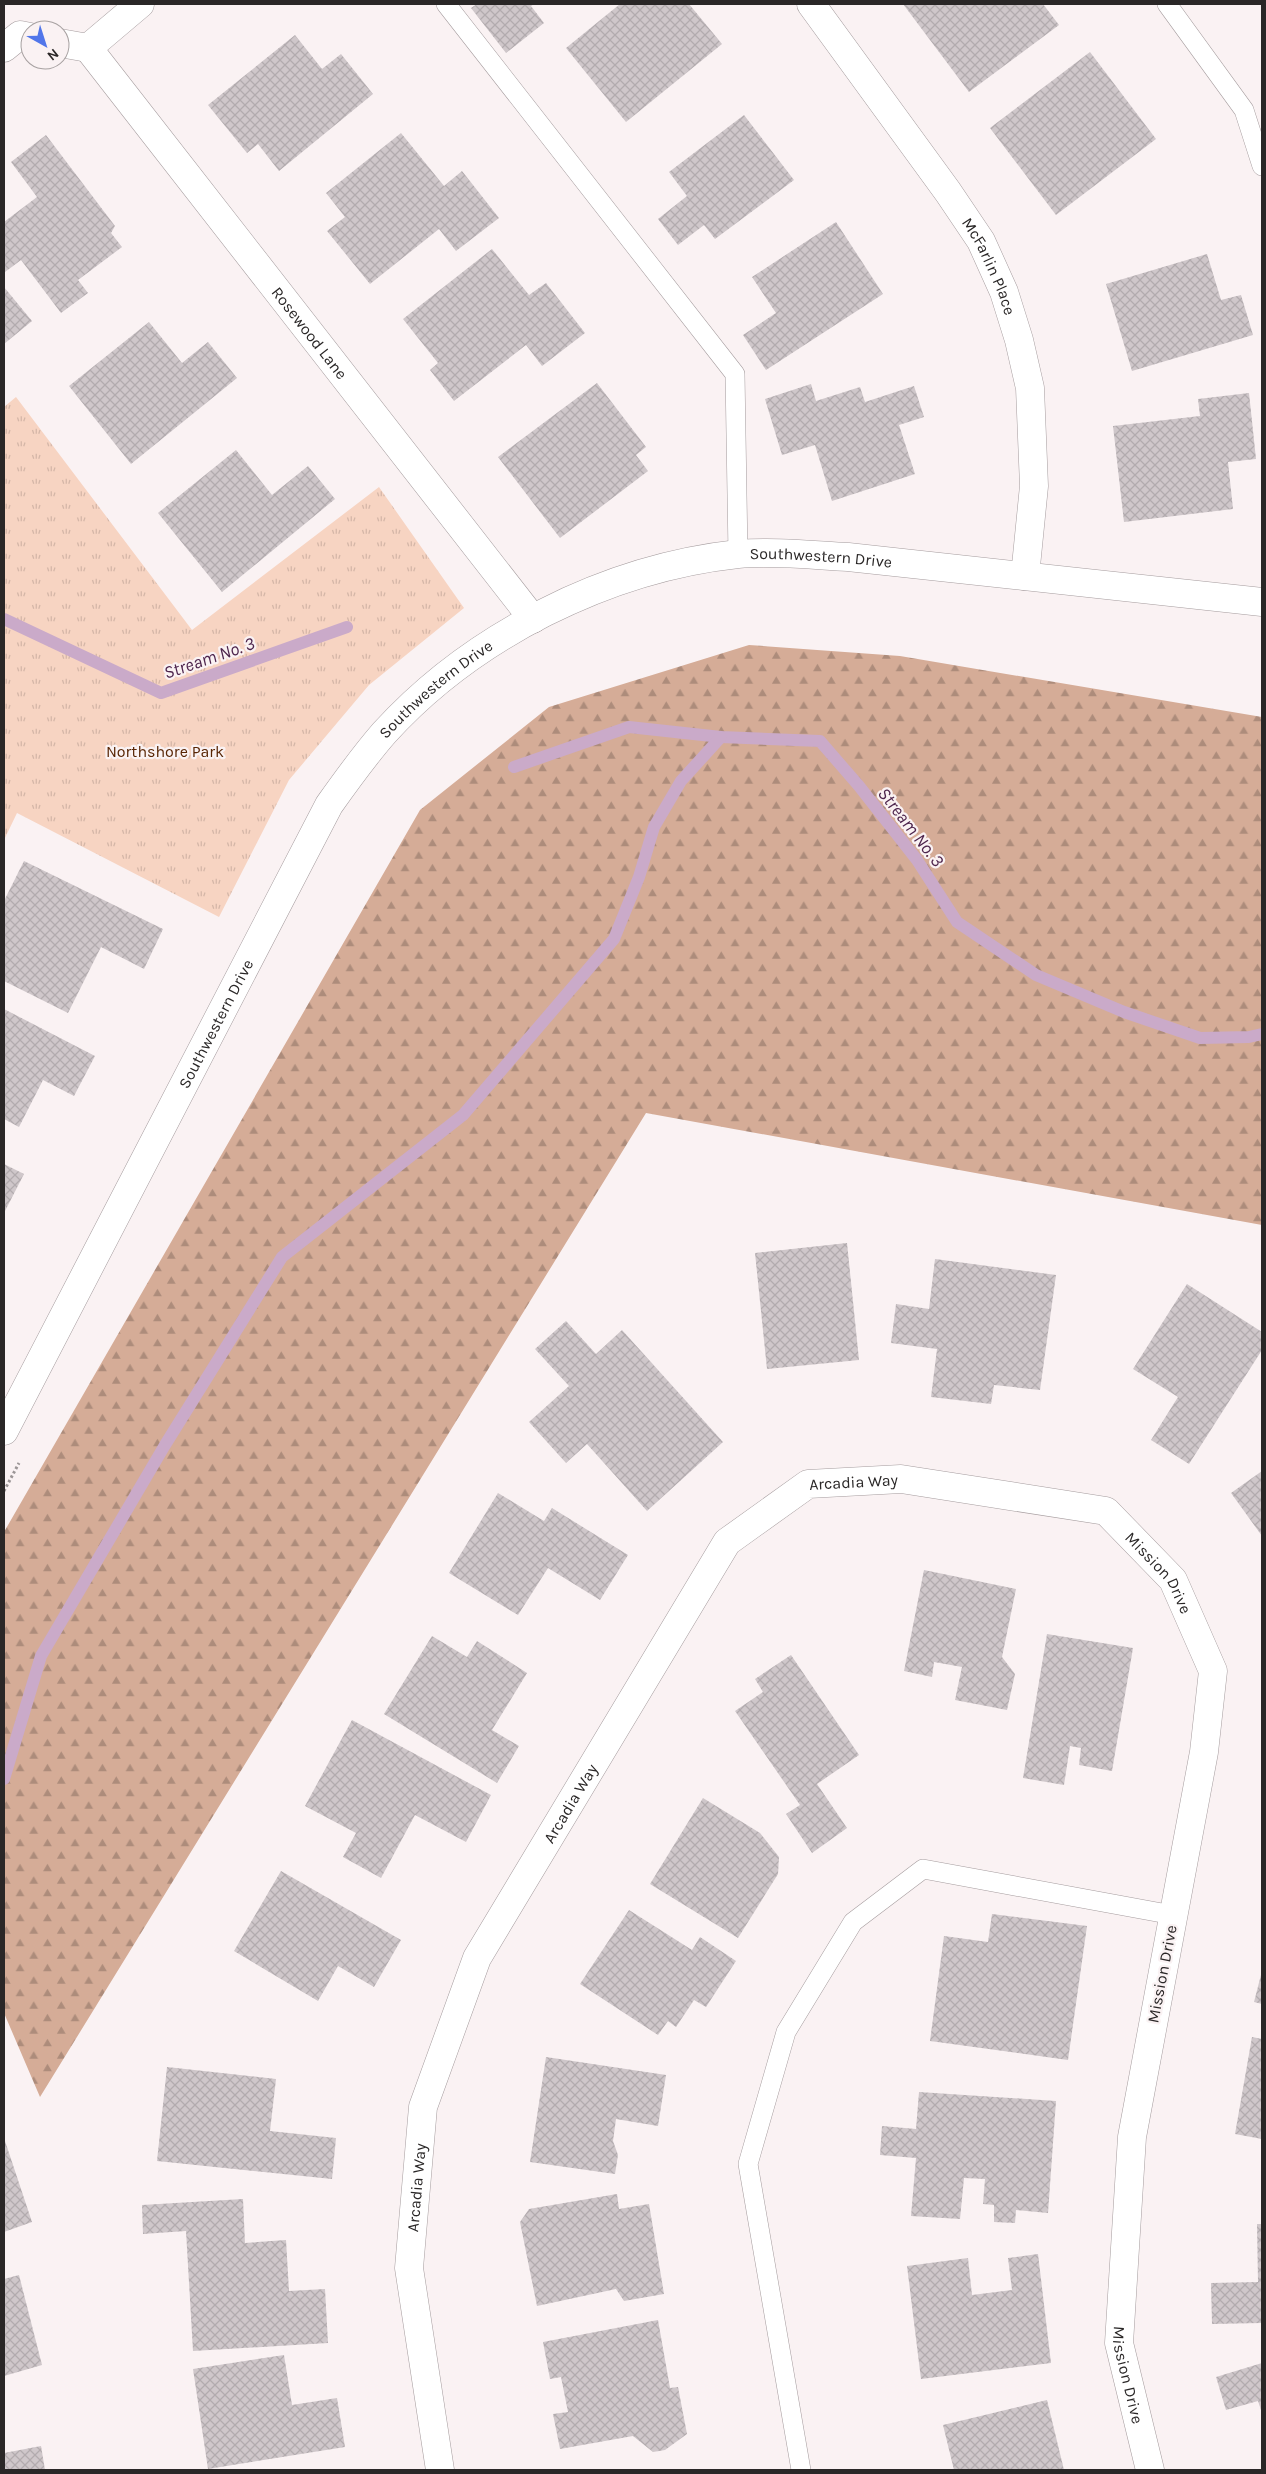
<svg xmlns="http://www.w3.org/2000/svg" width="1266" height="2474" font-family="Karla,sans-serif">
<style>
.forest{fill:url(#forest-firs)}
.park{fill:url(#park-tufts)}
.lines{fill:none;stroke-linecap:round;stroke-linejoin:round}
.stream{stroke:#caaac9;stroke-width:12}
.building{fill:url(#building-cross-hatch)}
.lane-casing{stroke:#a59c9e;stroke-width:20}
.street-casing{stroke:#a59c9e;stroke-width:29}
.secondary-casing{stroke:#a59c9e;stroke-width:29}
.path{stroke:#9b9596;stroke-width:3;stroke-dasharray:2.5 2.5;stroke-linecap:butt}
.lane{stroke:#fff;stroke-width:19}
.street{stroke:#fff;stroke-width:28}
.secondary{stroke:#fff;stroke-width:28}
.labels{text-anchor:middle;dominant-baseline:central;stroke-width:4.5;stroke-linejoin:round;paint-order:stroke}
.street-label{font-size:16px;fill:#2a2727;stroke:#faf2f3}
.park-label{font-size:16px;fill:#582504;stroke:#faf2f3}
.water-label{font-size:18px;font-style:italic;fill:#4e254d;stroke:#faf2f3}
</style>
<defs>
<pattern id="forest-firs" width="22" height="20" patternUnits="userSpaceOnUse" patternTransform="scale(1.25)"><rect width="22" height="20" fill="#d5ac97"/><path d="M5 1l3.5 6h-7zM16 11l3.5 6h-7z" fill="#ad8c7b"/></pattern>
<pattern id="park-tufts" width="24" height="20" patternUnits="userSpaceOnUse" patternTransform="scale(1.25)"><rect width="24" height="20" fill="#f7d4c2"/><path d="M3 7l-1-3M5 7V3M7 7l1-3M15 17l-1-3M17 17v-4M19 17l1-3" fill="none" stroke="#d4b6a7"/></pattern>
<pattern id="building-cross-hatch" width="8" height="8" patternUnits="userSpaceOnUse" patternTransform="scale(1.25)"><rect width="8" height="8" fill="#cfc7ca"/><path d="M0 0l8 8M0 8l8-8" fill="none" stroke="#b2abae"/></pattern>
</defs>
<rect width="100%" height="100%" fill="#faf2f3"/>
<path class="forest" d="M749 645 900 656 1262 717V1225L646 1113 40 2097 4 2013V1532L420 810 549 707Z"/>
<path class="park" d="M16 397 192 630 379 487 464 608 369 685 289 780 219 917 17 813 4 840V407Z"/>
<g class="lines">
<g class="stream">
<path d="M4 619 161 693 347 627"/>
<path d="M514 767 629 727 721 737 820 741 859 786 917 860 957 922 1036 975 1124 1012 1200 1038 1249 1037 1262 1034"/>
<path d="M4 1779 41 1656 165 1445 282 1257 463 1115 614 939 639 877 654 827 681 781 721 737"/>
</g>
</g>
<g class="building">
<path d="M477 4H534L531 6 544 23 506 53 471 8Z"/>
<path d="M620 4H689L722 44 626 122 566 48Z"/>
<path d="M903 4H1043L1059 25 969 92Z"/>
<path d="M295 35 322 69 341 54 373 94 279 171 258 144 247 153 208 105Z"/>
<path d="M1090 52 1156 139 1056 215 990 128Z"/>
<path d="M744 115 794 180 715 239 704 225 678 245 658 219 687 196 669 172Z"/>
<path d="M401 133 444 186 462 171 499 218 456 251 439 229 370 284 327 231 345 217 326 193Z"/>
<path d="M46 135 115 226 111 233 122 247 78 280 88 293 61 313 21 260 5 272 4 270V222L37 197 11 162Z"/>
<path d="M836 222 883 294 766 370 743 335 776 313 752 277Z"/>
<path d="M492 249 529 295 546 283 585 333 542 366 526 345 454 401 430 370 438 363 403 319Z"/>
<path d="M1207 254 1221 300 1241 295 1253 335 1132 371 1106 284Z"/>
<path d="M4 287 32 321 4 344Z"/>
<path d="M149 322 182 363 208 342 237 378 131 464 69 386Z"/>
<path d="M597 383 646 447 636 455 648 471 560 538 498 457Z"/>
<path d="M811 384 816 401 860 387 865 402 914 386 924 417 899 425 915 474 832 501 815 445 782 455 765 399Z"/>
<path d="M1249 393 1256 459 1228 462 1233 509 1124 522 1113 426 1200 416 1198 399Z"/>
<path d="M236 450 272 495 308 466 335 499 222 592 158 513Z"/>
<path d="M24 861 163 929 144 969 101 947 68 1013 4 981V901Z"/>
<path d="M4 1009 95 1056 74 1096 43 1080 19 1127 4 1119Z"/>
<path d="M4 1164 24 1174 4 1213Z"/>
<path d="M847 1243 859 1360 767 1369 755 1253Z"/>
<path d="M935 1259 1056 1275 1040 1390 994 1385 991 1404 931 1397 937 1349 891 1343 896 1304 929 1309Z"/>
<path d="M1187 1284 1262 1332V1350L1189 1464 1151 1440 1178 1397 1133 1369Z"/>
<path d="M566 1321 596 1354 622 1330 723 1442 647 1511 587 1444 566 1463 529 1422 569 1386 535 1349Z"/>
<path d="M1262 1471V1536L1231 1493Z"/>
<path d="M498 1493 544 1521 552 1508 628 1555 600 1600 548 1568 518 1615 449 1573Z"/>
<path d="M924 1570 1016 1589 1002 1657 1015 1674 1007 1710 955 1700 962 1667 934 1662 932 1677 904 1671Z"/>
<path d="M1047 1634 1133 1648 1112 1771 1079 1765 1081 1748 1070 1746 1064 1785 1023 1778Z"/>
<path d="M432 1636 467 1657 477 1641 527 1673 492 1730 519 1746 497 1783 384 1714Z"/>
<path d="M791 1655 859 1755 817 1784 847 1828 812 1853 786 1814 800 1805 735 1711 763 1692 755 1679Z"/>
<path d="M352 1720 491 1795 466 1842 415 1815 381 1878 343 1857 356 1833 305 1806Z"/>
<path d="M703 1798 760 1833 779 1857 778 1874 738 1938 650 1884Z"/>
<path d="M281 1871 401 1940 374 1987 338 1966 318 2001 234 1951Z"/>
<path d="M629 1910 692 1950 700 1937 736 1961 706 2007 694 2000 676 2027 668 2021 658 2035 580 1984Z"/>
<path d="M992 1914 1087 1926 1068 2060 930 2041 944 1936 988 1942Z"/>
<path d="M1262 1971V2004L1254 2002Z"/>
<path d="M1252 2037 1262 2039V2139L1235 2134Z"/>
<path d="M546 2057 666 2075 658 2126 616 2119 613 2141 618 2155 615 2174 530 2162Z"/>
<path d="M167 2067 276 2079 270 2131 336 2138 332 2179 157 2161Z"/>
<path d="M919 2092 1056 2101 1048 2213 1016 2210 1015 2223 994 2222V2205L983 2204 985 2179 964 2178 960 2219 911 2216 916 2158 880 2155 882 2126 916 2129Z"/>
<path d="M4 2138 32 2222 4 2232Z"/>
<path d="M617 2194 619 2209 649 2204 664 2294 624 2301 616 2289 537 2306 520 2222 529 2209Z"/>
<path d="M243 2199 245 2243 286 2240 289 2291 325 2289 328 2343 193 2351 186 2231 143 2234 142 2205Z"/>
<path d="M1257 2224H1262V2323L1212 2324 1211 2283 1258 2282Z"/>
<path d="M1038 2254 1051 2363 921 2379 907 2266 968 2258 972 2295 1012 2290 1008 2258Z"/>
<path d="M19 2275 42 2365 4 2376V2279Z"/>
<path d="M658 2320 670 2388 678 2387 687 2434 665 2450 653 2452 633 2436 560 2449 553 2414 568 2412 561 2377 550 2379 543 2342Z"/>
<path d="M284 2355 292 2405 337 2398 345 2447 208 2469 193 2369Z"/>
<path d="M1262 2363V2413L1258 2401 1226 2410 1216 2377Z"/>
<path d="M1047 2400 1064 2470H954L943 2425Z"/>
<path d="M41 2446 45 2470H4V2453Z"/>
</g>
<g class="lines">
<defs>
<g id="lane">
<path d="M446 4 735 374 738 554"/>
<path d="M1167 4 1244 110 1262 166"/>
<path d="M801 2470 748 2164 786 2032 853 1922 923 1869 1173 1915"/>
</g>
<g id="street">
<path id="s1" d="M811 4 948 192 981 241 1004 292 1019 340 1030 388 1034 486 1025 576"/>
<path d="M60 43 88 48 140 4"/>
<path d="M4 48 20 35 30 37"/>
<path id="s2" d="M88 48 533 619"/>
<path id="s3" d="M440 2470 409 2268 423 2107 477 1958 727 1542 808 1484 901 1479 1106 1511 1173 1580 1213 1671 1204 1752 1132 2137 1119 2343 1150 2470"/>
</g>
<g id="secondary">
<path id="s4" d="M4 1431 329 805C346 781 364 756 384 733 472 636 607 568 738 554 774 551 811 555 848 557L1262 602"/>
</g>
</defs>
<use href="#lane" class="lane-casing"/>
<use href="#street" class="street-casing"/>
<use href="#secondary" class="secondary-casing"/>
<path class="path" d="M4 1491 19 1463"/>
<use href="#lane" class="lane"/>
<use href="#street" class="street"/>
<use href="#secondary" class="secondary"/>
</g>
<g class="labels">
<g class="street-label">
<text stroke="none"><textPath href="#s1" startOffset="318">McFarlin Place</textPath></text>
<text stroke="none"><textPath href="#s2" startOffset="361">Rosewood Lane</textPath></text>
<text stroke="none"><textPath href="#s4" startOffset="1284">Southwestern Drive</textPath></text>
<text stroke="none"><textPath href="#s4" startOffset="864">Southwestern Drive</textPath></text>
<text stroke="none"><textPath href="#s4" startOffset="459">Southwestern Drive</textPath></text>
<text stroke="none"><textPath href="#s3" startOffset="1155">Arcadia Way</textPath></text>
<text stroke="none"><textPath href="#s3" startOffset="1492">Mission Drive</textPath></text>
<text stroke="none"><textPath href="#s3" startOffset="705">Arcadia Way</textPath></text>
<text transform="translate(1162 1974) rotate(-79)">Mission Drive</text>
<text stroke="none"><textPath href="#s3" startOffset="285">Arcadia Way</textPath></text>
<text stroke="none"><textPath href="#s3" startOffset="2318">Mission Drive</textPath></text>
</g>
<g class="park-label">
<text x="165" y="751">Northshore Park</text>
</g>
<g class="water-label">
<text transform="translate(209 658) rotate(-19)">Stream No. 3</text>
<text transform="translate(911 827) rotate(52)">Stream No. 3</text>
</g>
</g>
<rect width="1266" height="2474" fill="none" stroke="#2a2727" stroke-width="10"/>
<g transform="translate(45 45) rotate(141)"><circle r="24" fill="#faf2f3" stroke="#a7a1a1"/>
<path d="M0-4L9 19L0 12L-9 19Z" fill="#5176ea"/>
<text y="-8" font-size="14" font-weight="bold" text-anchor="middle" fill="#2a2727">N</text>
</g>
</svg>
